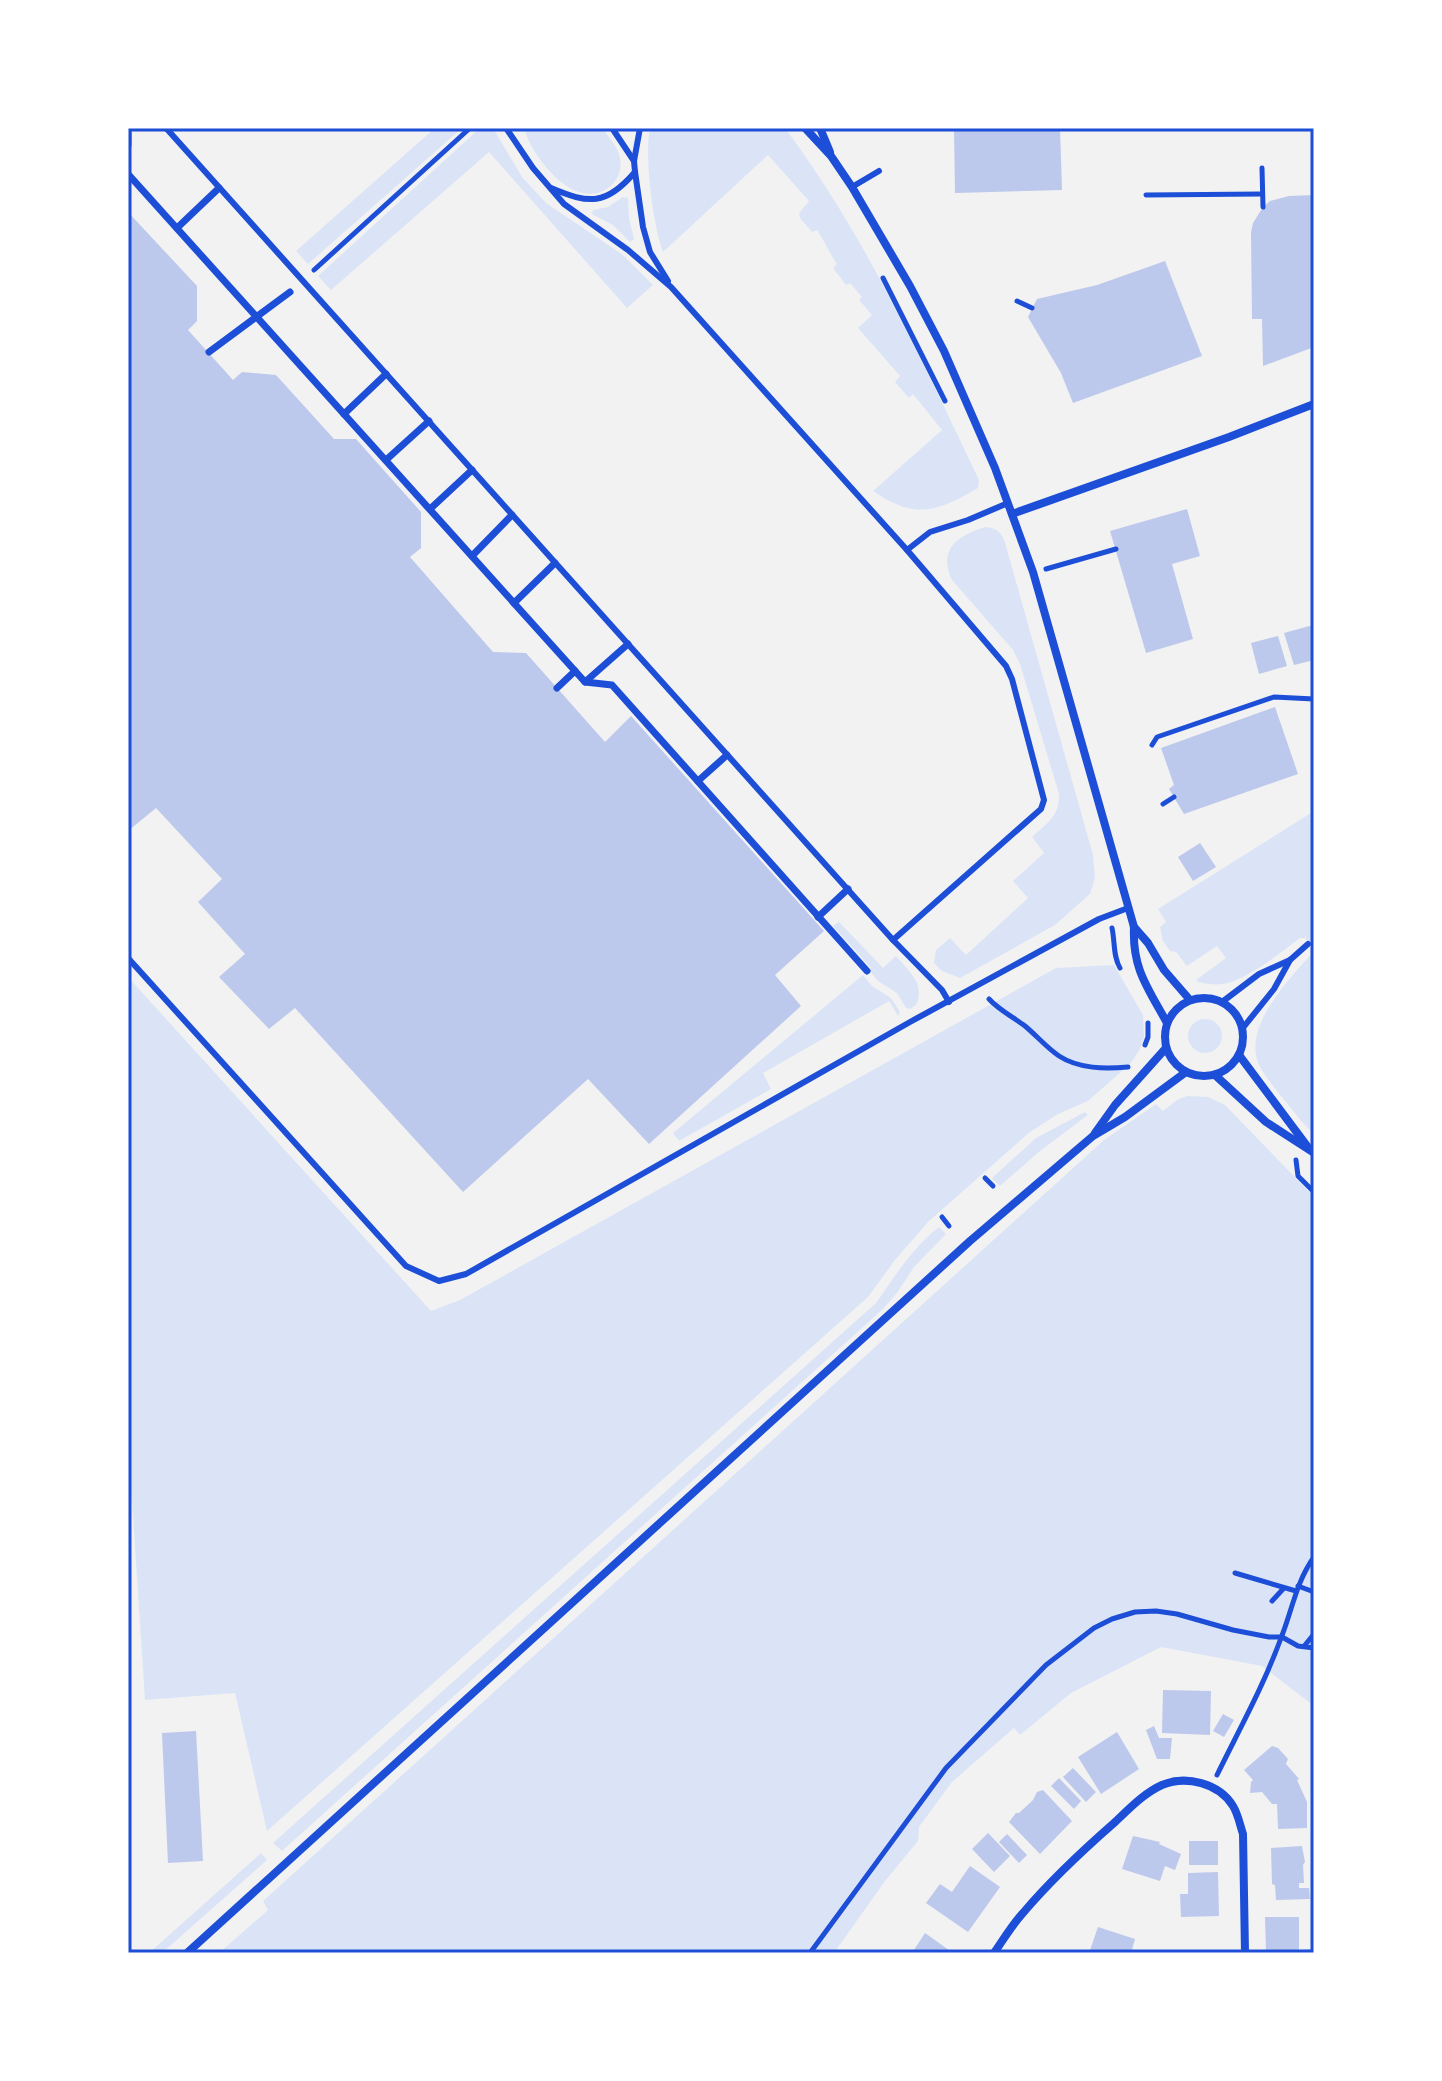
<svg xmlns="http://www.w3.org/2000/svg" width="1442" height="2081" font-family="'Work Sans',sans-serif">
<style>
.green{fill:#dbe4f7}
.building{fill:#bdc9ec}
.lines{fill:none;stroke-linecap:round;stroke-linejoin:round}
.path{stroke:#1d4ed8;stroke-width:5}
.service{stroke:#1d4ed8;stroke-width:6}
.pedestrian{stroke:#1d4ed8;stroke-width:7}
.minor{stroke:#1d4ed8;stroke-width:8}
.neatline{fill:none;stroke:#1d4ed8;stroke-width:3}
</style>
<rect width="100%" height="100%" fill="#f2f2f2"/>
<g class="green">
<path d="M435 128H462L308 264 296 251Z"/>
<path d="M480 128H493L522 177 546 203 623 255 653 285 627 308 489 152 331 290 318 276Z"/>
<path d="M524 128H602C608 136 616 145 619 154 627 179 604 200 579 192 556 185 530 151 524 128Z"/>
<path d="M650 128H785C866 237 921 358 979 480L978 488C937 512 915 520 873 491L942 430 913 394 909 398 895 382 900 376 858 328 872 315 859 300 862 297 850 283 846 285 833 268 837 264C829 253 825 241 817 230L812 232 800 218 799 213 809 201 768 155 663 252C653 224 644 157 650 128Z"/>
<path d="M623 197 628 198 629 218 634 239 630 242 613 225 592 214 593 210 608 207Z"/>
<path d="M985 527C995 528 999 530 1004 539L1093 855 1095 878 1090 894 1055 925 960 978 942 971 934 963 936 950 950 938 966 955 1028 898 1013 881 1044 853 1032 837C1047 823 1060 816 1059 794L1020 664 1013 650 952 580C937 549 959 535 985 527Z"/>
<path d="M1314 811V1134C1301 1122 1292 1109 1281 1096 1273 1085 1261 1073 1257 1059 1246 1022 1292 976 1314 951V947L1305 938H1300C1282 952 1245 981 1223 984 1215 985 1206 984 1198 982L1196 980 1226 958 1217 946 1187 966 1176 952 1170 951 1163 941 1160 927 1166 922 1158 909Z"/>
<path d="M839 922 883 968 896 956C909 971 926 985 916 1005L910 1009 906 1008 897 993 878 981 869 970 871 968 833 926Z"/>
<path d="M1114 965 1143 1015 1144 1037 1139 1051 1130 1064 1088 1101 1058 1114 1030 1132 928 1222 895 1260 868 1297 267 1831 235 1693 145 1700 128 1440V977L431 1311 460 1300 1056 968Z"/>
<path d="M863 975 872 986 891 998 900 1012 898 1016 889 1001 763 1073 771 1089 679 1141 673 1133Z"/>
<circle cx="1205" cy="1036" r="17"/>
<path d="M1187 1096 1208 1097 1225 1105 1314 1197V1706L1262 1666 1161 1647 1071 1693 1020 1735 1014 1728 952 1782 919 1827 918 1841 885 1881 834 1953H219L268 1910 263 1901 1104 1140 1156 1104 1163 1111 1177 1100Z"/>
<path d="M1085 1112 1088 1115 1040 1151 1000 1186 992 1178 1036 1138Z"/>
<path d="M939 1227 946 1234 914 1267 897 1293 883 1309 282 1851 273 1843 876 1303C895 1276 913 1247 939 1227Z"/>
<path d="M261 1853 267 1860 162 1953H149Z"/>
</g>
<g class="building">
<path d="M954 128H1060L1062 190 955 193Z"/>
<path d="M1314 195V347L1263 366 1262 319H1252L1251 232 1253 223 1263 207 1270 201 1289 196Z"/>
<path d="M128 212 197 286V321L188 330 233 380 242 372 276 375 334 439H356L421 512V548L410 557 493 652 526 653 605 742 631 716 824 931 775 975 801 1006 649 1144 588 1079 463 1192 295 1008 269 1029 219 977 245 954 198 902 222 879 156 808 128 831Z"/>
<path d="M1165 261 1202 356 1073 403 1061 373 1028 317 1037 299 1097 285Z"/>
<path d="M1187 509 1200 556 1172 564 1193 639 1146 653 1110 531Z"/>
<path d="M1313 625 1314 660 1294 665 1284 633Z"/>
<path d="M1278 636 1287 666 1259 674 1251 643Z"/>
<path d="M1275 707 1298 774 1184 814 1169 789 1174 785 1161 748Z"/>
<path d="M1200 843 1216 867 1193 881 1178 857Z"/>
<path d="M1163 1690 1211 1691 1210 1735 1162 1733Z"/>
<path d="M1223 1714 1234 1720 1224 1737 1213 1731Z"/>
<path d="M1154 1726 1159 1738H1172L1170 1759H1157L1146 1730Z"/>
<path d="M196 1731 203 1861 168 1863 162 1733Z"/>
<path d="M1117 1732 1139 1769 1101 1794 1078 1757Z"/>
<path d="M1272 1746 1278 1748 1288 1759 1286 1764 1299 1779 1297 1780 1307 1802V1828L1278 1829 1277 1804H1272L1262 1792 1250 1793 1251 1782 1253 1780 1244 1770Z"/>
<path d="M1073 1768 1096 1792 1086 1802 1063 1777Z"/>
<path d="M1059 1778 1081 1801 1074 1809 1051 1786Z"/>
<path d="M1043 1790 1072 1821 1040 1854 1009 1822 1016 1813H1019L1033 1800 1037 1792Z"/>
<path d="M988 1833 1010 1856 994 1872 972 1849Z"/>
<path d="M1007 1834 1027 1855 1019 1863 999 1842Z"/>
<path d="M1133 1836 1160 1842 1159 1844 1181 1854 1175 1870 1165 1866 1160 1881 1122 1869Z"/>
<rect x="1189" y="1841" width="29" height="24"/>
<path d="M1302 1846 1305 1862 1303 1865 1304 1883H1299V1888H1309L1310 1899 1276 1900 1275 1885 1272 1884 1271 1848Z"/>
<path d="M970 1866 1000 1887 968 1932 926 1903 940 1884 952 1892Z"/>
<path d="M1218 1872 1219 1916 1181 1917 1180 1894H1188V1873Z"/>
<path d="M1265 1917H1299V1950L1314 1949V1953H1266Z"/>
<path d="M1098 1927 1135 1939 1131 1953H1089Z"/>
<path d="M925 1933 953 1953H912Z"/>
</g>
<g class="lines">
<g class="path">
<path d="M1262 168 1263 207"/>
<path d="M1146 195 1262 194"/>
<path d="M314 270 470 128"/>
<path d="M883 278 945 401"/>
<path d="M1017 301 1032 308"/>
<path d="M1046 569 1116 549"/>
<path d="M1152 745 1157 737 1274 697 1314 699"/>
<path d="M1163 804 1174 797"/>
<path d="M1112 928C1115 941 1113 957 1120 968"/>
<path d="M989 999C999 1010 1013 1017 1025 1026 1037 1036 1047 1048 1059 1056 1079 1069 1105 1069 1128 1067"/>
<path d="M1145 1045 1148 1037V1023"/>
<path d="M1296 1160 1298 1176 1314 1192"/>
<path d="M985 1178 993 1186"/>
<path d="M942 1217 949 1226"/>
<path d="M1235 1573 1296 1591"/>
<path d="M1298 1586 1314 1592"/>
<path d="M1272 1601 1284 1588"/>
<path d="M1305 1645 1314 1634"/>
<path d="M1217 1775C1239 1730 1264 1685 1281 1638 1292 1611 1296 1582 1314 1557"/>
<path d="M810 1953 946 1768 1046 1665 1094 1628 1112 1619 1135 1612 1156 1611 1177 1614 1233 1630 1269 1637H1282L1298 1646 1314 1648"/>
</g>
<g class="service">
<path d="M166 128 893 940 942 990 949 1002"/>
<path d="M506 128 533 168 564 204 628 250 671 287 907 550 1006 666 1012 679 1044 800 1041 809 893 940"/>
<path d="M612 128 634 161"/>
<path d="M640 128 634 161 635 172 643 227 650 252 668 281"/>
<path d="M852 187 879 171"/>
<path d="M551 188C589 204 606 206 635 172"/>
<path d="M907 550 930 532 968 520 1008 503"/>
<path d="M128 958 406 1266 439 1281 466 1274 910 1022 1099 919 1128 908"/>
<path d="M1222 1002 1259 974 1290 960 1308 944"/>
<path d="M1242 1029 1274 989 1290 960"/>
</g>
<g class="pedestrian">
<path d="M128 130V145"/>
<path d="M128 174 585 682 612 685 867 971"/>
<path d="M177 228 219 188"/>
<path d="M209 352 290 292"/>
<path d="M344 414 386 374"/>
<path d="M386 460 429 421"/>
<path d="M430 509 472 470"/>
<path d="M472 556 512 515"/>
<path d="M514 603 555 563"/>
<path d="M585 682 628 644"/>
<path d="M557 688 575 671"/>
<path d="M698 781 727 755"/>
<path d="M818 917 848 889"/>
</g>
<g class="minor">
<path d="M805 128 831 156 852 187 910 286 944 351 995 468 1033 572 1134 927C1132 969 1148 988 1167 1023"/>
<path d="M820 128 830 152"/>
<path d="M1012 514 1229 437 1314 404"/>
<path d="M1134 927 1148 943 1164 970 1190 1000"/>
<circle cx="1204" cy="1037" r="39"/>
<path d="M1239 1055 1307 1146"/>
<path d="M1215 1075 1266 1122 1314 1153"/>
<path d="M1095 1133 1115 1105 1166 1048"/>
<path d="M187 1953 970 1241 1093 1136 1125 1117 1186 1072"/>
<path d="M994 1953C1003 1940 1012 1925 1023 1913 1050 1881 1082 1851 1114 1823 1129 1809 1144 1793 1162 1785 1186 1775 1219 1783 1233 1806 1238 1814 1240 1825 1243 1834L1245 1953"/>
</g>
</g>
<rect width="1442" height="2081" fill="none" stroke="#ffffff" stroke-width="260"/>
<rect x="130" y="130" width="1182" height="1821" class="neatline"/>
</svg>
